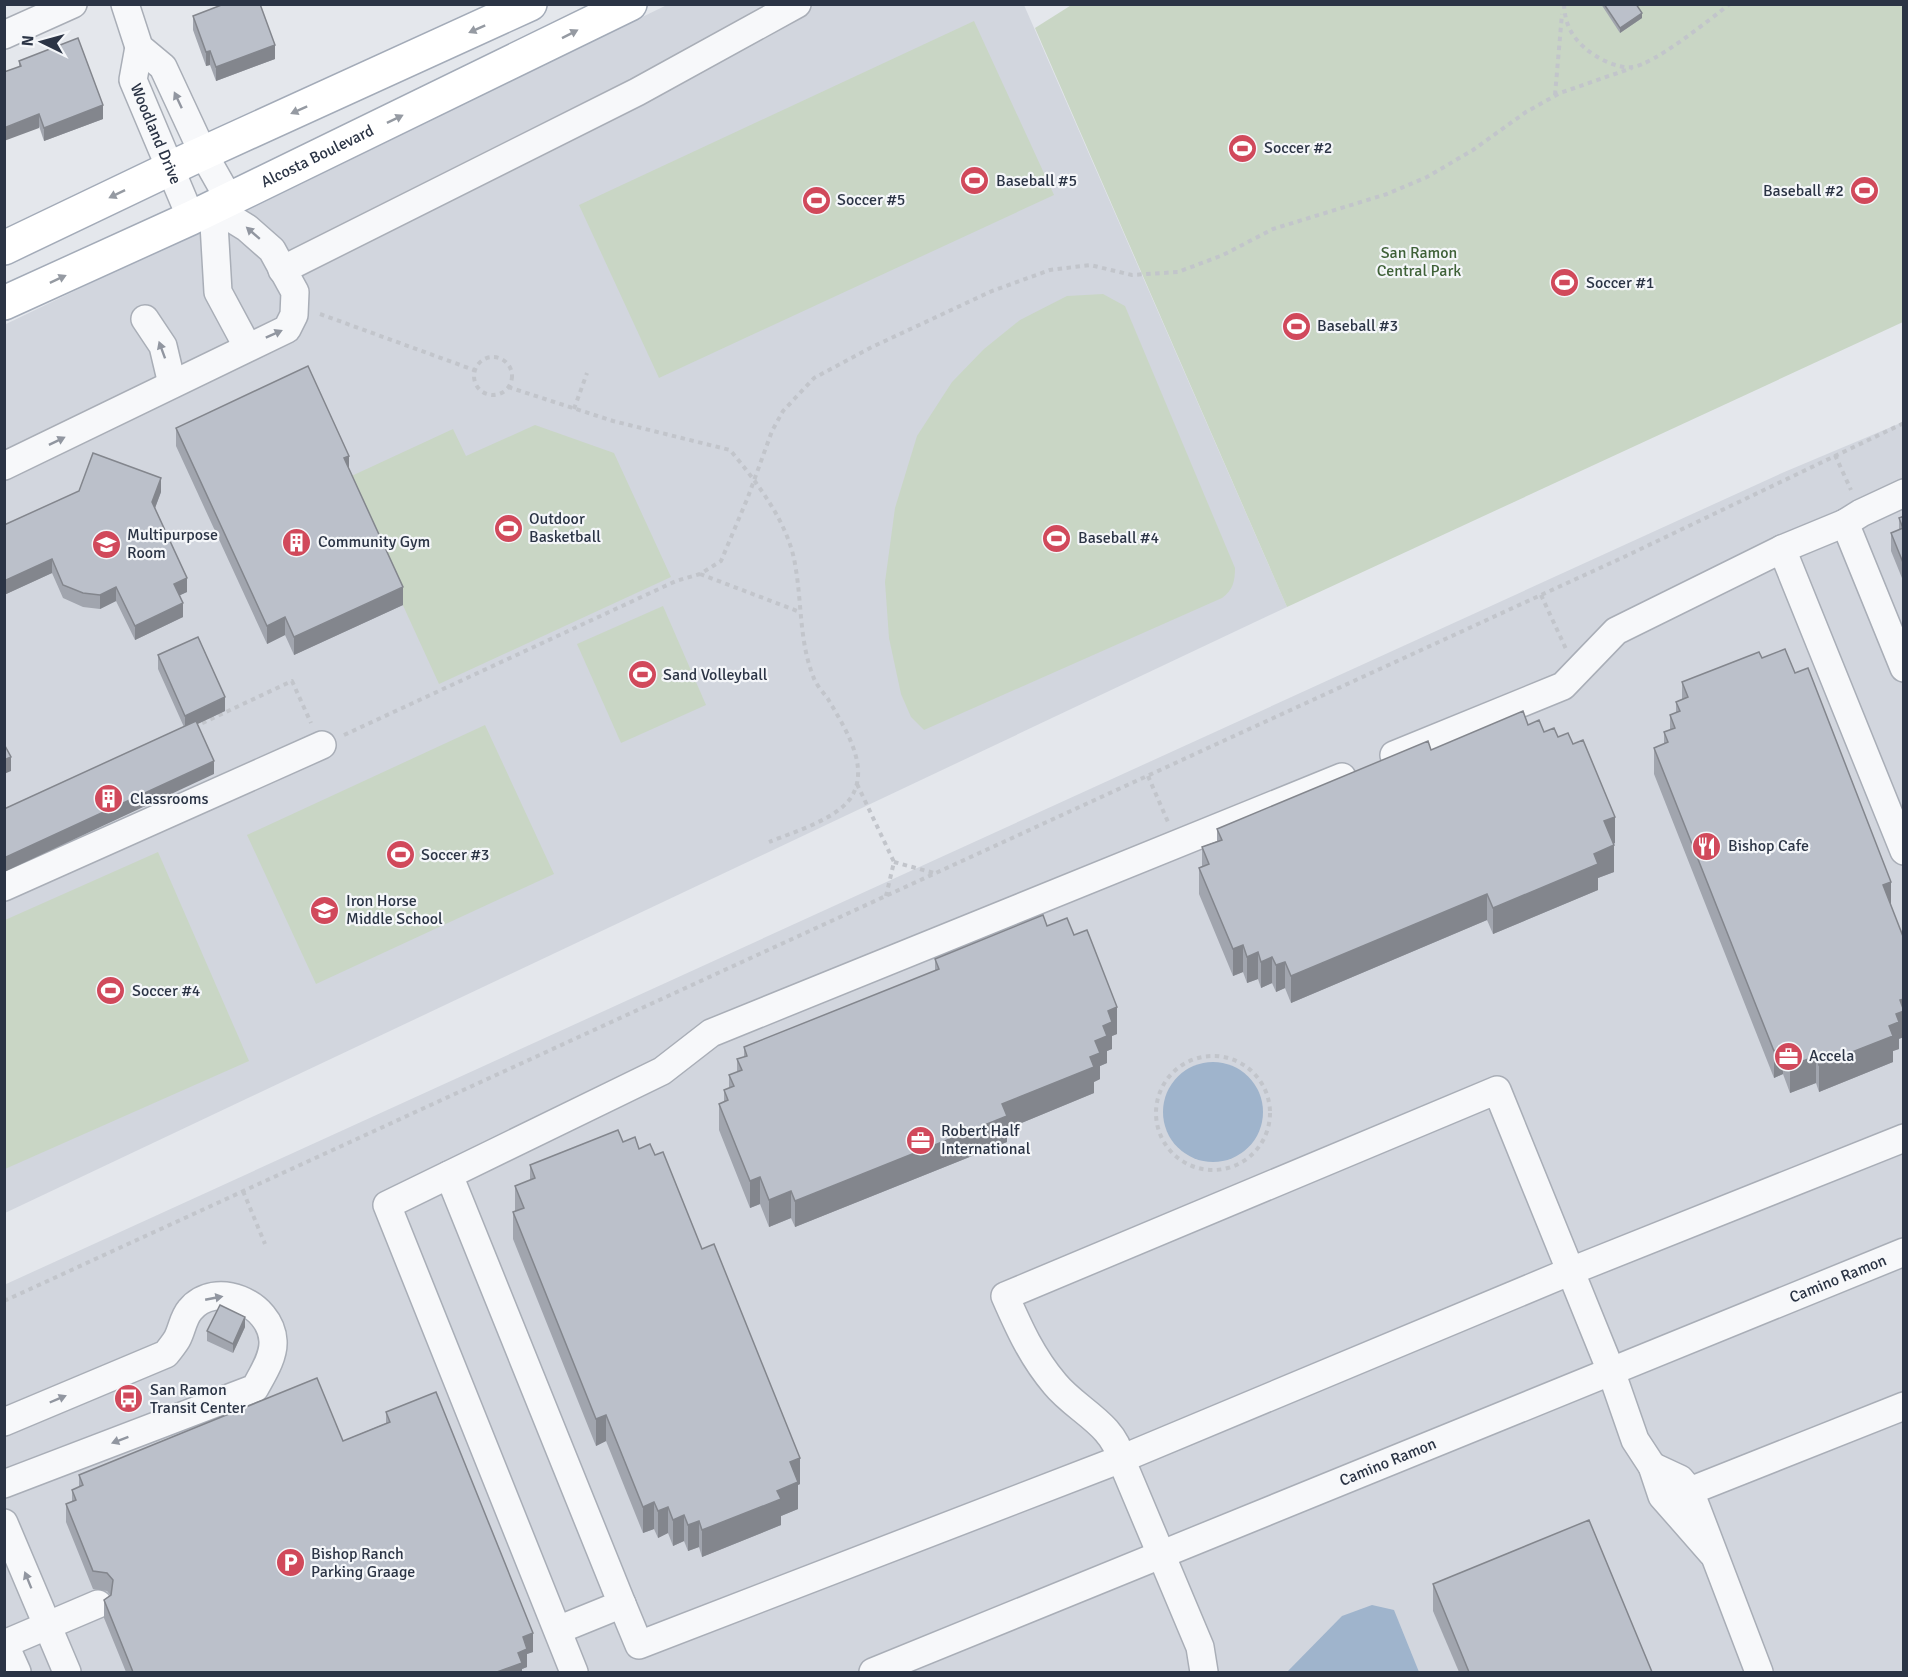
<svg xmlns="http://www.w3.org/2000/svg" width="1908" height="1677" font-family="Signika,sans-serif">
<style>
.built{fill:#d2d6de}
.green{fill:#c9d6c5}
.water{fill:#9fb4cc}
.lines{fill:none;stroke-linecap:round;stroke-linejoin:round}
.minor-casing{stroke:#a9aeb7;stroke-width:30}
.major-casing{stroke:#a3abb8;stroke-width:36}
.path{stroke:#c2c5cb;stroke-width:4;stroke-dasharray:4.5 4.5;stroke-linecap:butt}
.minor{stroke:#f7f8fa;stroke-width:27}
.major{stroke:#fff;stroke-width:33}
.wall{fill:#a1a5ae}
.shaded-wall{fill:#83868d}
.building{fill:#bbc0ca;stroke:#83868d;stroke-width:1.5}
.oneway{fill:#959aa2}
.oneway2{fill:#9196a0}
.labels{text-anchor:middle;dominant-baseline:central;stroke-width:4.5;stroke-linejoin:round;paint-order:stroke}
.street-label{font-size:16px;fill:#2b3445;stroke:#f4f6f9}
.poi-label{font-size:16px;fill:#2b3445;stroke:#f4f6f9;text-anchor:start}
.park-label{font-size:16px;fill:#3f6138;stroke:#f4f6f9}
</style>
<rect width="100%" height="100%" fill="#e4e7ec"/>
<g class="built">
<path d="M667 5H1024L1287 607 5 1213 4 325Z"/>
<path d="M1903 422V1672H5L4 1285 1782 473Z"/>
</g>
<g class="green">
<path d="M1073 4 1903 5V322L1287 607 1035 28Z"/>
<path d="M974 21 1054 195 659 378 579 205Z"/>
<path d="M1103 294 1125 306 1235 568C1235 581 1233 590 1222 598L924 730 911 717 901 694 889 638 885 582 895 508 917 436 952 382 984 349 1020 320 1067 296Z"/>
<path d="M535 425 614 453 671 577 439 684 345 479 453 429 466 456Z"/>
<path d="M663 606 706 705 621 743 577 644Z"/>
<path d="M485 725 554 874 316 984 247 835Z"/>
<path d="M158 852 249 1061 5 1169V920Z"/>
</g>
<g class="water">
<circle cx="1213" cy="1112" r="50"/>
<path d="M1372 1605 1394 1610 1419 1672H1287L1342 1616Z"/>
</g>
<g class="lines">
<defs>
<g id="minor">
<path d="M125 4 139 47 163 67 203 153 229 199"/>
<path d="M4 35 73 4"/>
<path id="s1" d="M139 47 133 80 191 218"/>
<path d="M213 207 218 292 247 346"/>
<path d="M282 270 637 92 797 4"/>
<path d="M145 319 163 346 172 384"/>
<path d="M4 466 287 329 294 315 295 292 272 250 247 228 213 207"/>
<path d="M1845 523 1904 668"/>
<path d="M1782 549 1904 851"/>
<path d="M1394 755 1563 686 1616 631 1782 549 1845 523 1861 513 1904 493"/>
<path d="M4 887 322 745"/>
<path d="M449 1175 622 1604 558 1630"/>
<path d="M4 1422 166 1354C170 1349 174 1344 177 1339 182 1330 183 1318 190 1310 215 1279 271 1303 273 1341 274 1357 262 1375 255 1388L4 1484"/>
<path d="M1652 1466 1680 1479 1690 1491 1759 1672"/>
<path d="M1690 1491 1904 1406"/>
<path d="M4 1523 67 1672"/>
<path d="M622 1604 639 1645 1121 1459 1571 1271 1904 1138"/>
<path d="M4 1643 17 1672"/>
<path d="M4 1644 98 1604"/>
<path d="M574 1672 387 1205 662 1071 711 1033 1342 777"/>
<path id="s2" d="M873 1672 1904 1252"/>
<path d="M1204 1672 1200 1647 1121 1459C1114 1424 1076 1410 1055 1384 1032 1357 1019 1328 1005 1296L1497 1090 1611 1371 1635 1440 1652 1466 1662 1496 1712 1553"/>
</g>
<g id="major">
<path d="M4 248 188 160 530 4"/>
<path id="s3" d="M4 303 191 218 630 4"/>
</g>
</defs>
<use href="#minor" class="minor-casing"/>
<use href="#major" class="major-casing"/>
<g class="path">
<path d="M1564 4C1565 24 1571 36 1586 49 1597 58 1617 69 1632 67 1654 65 1710 19 1730 4"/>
<path d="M1555 95 1562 14"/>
<path d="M320 314 474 370"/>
<circle cx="493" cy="376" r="19"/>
<path d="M508 387 613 421 730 450C756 481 788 522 795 564 802 602 799 640 813 676 816 685 823 692 828 699 843 725 868 762 854 792 843 818 793 832 769 842"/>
<path d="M574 409 587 373"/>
<path d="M1835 455 1851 490"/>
<path d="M700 574 800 612"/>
<path d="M1541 595 1566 649"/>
<path d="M194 727 292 681 311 723"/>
<path d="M344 735 676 581 700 574 721 561 748 497 772 431 783 411 814 378 872 347 992 291 1050 270 1090 265 1132 275 1178 272 1223 255 1273 229 1387 194 1427 177 1473 150 1526 112 1560 93 1632 68"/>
<path d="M1148 776 1168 822"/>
<path d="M857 784 894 862 886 896"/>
<path d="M894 862 934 873"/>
<circle cx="1213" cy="1113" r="57"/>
<path d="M243 1191 265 1244"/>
<path d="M4 1301 1626 556 1904 423"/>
</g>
<use href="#minor" class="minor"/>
<use href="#major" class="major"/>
</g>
<g class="wall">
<path d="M1601 4H1636L1642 18 1620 33Z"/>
<path d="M193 16 275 59 216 81 210 65 206 66 193 30Z"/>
<path d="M19 61 103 119 44 141 19 67Z"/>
<path d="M176 428 403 605 294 655 285 635 267 644 176 446Z"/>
<path d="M161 492 155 508 187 592 180 595 183 617 135 640 116 601 100 609 83 607 63 598 52 573 4 595V525Z"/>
<path d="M1904 516V583L1891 551V533L1899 530V518Z"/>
<path d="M158 655 225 711 197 724 214 774 184 727 158 669Z"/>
<path d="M1762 658 1891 908 1899 1049 1893 1051V1062L1819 1092 1816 1083 1790 1093 1783 1074 1774 1078 1654 774V748L1664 744V732L1670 730V715L1676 713V702L1682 699V682Z"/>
<path d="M1528 725 1558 737 1615 843 1613 844 1614 872 1598 878V890L1493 934 1487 920 1291 1003 1285 988 1276 992 1272 983 1261 988 1258 979 1247 983 1243 972 1233 976 1199 894V868L1202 866V847L1217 841V829L1431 750Z"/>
<path d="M1047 926 1074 935 1117 1034 1112 1036V1049L1107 1051V1063L1100 1066V1079L1094 1082V1093L1007 1129V1142L795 1227 791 1218 769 1227 760 1204 750 1208 719 1130V1104L724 1102V1090L729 1088V1075L737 1072V1059L744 1057V1047L935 971V959Z"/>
<path d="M623 1142 655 1155 702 1249 800 1484 798 1485V1509L781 1516V1525L702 1557 699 1547 688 1551 684 1541 673 1546 668 1533 658 1538 654 1529 643 1533 606 1441 596 1446 513 1239V1212L515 1211V1186L530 1180V1165Z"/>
<path d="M245 1327 233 1353 207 1341V1331Z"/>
<path d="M386 1412 533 1652 527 1654V1667L522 1669V1672H126L104 1618V1600L110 1595 107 1591 93 1589 66 1522V1504L72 1502V1490L79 1487V1475L343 1441 386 1423Z"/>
<path d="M1433 1584 1652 1672H1459L1433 1611Z"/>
</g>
<g class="shaded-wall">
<path d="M1642 13V18L1620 33V28Z"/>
<path d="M275 45V59L216 81V67Z"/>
<path d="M210 51V65L206 66V52Z"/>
<path d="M103 105V119L44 141V128Z"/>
<path d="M39 114V128L4 141V128Z"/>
<path d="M6 145V159L4 160V146Z"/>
<path d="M349 456V474L344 458Z"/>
<path d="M161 478V492L152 516V502Z"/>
<path d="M52 559V573L4 595V581Z"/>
<path d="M187 578V592L174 598V584Z"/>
<path d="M116 587V601L100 609V595Z"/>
<path d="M403 587V605L294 655V637Z"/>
<path d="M183 603V617L135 640V626Z"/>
<path d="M285 617V635L267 644V626Z"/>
<path d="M225 697V711L185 730V716Z"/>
<path d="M11 757V771L4 774V760Z"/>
<path d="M214 761V774L4 872V858Z"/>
<path d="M1615 817V843L1604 848V821Z"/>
<path d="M1614 845V872L1598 878V890L1493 934V908L1594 854Z"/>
<path d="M1891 882V908L1883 885Z"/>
<path d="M1487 894V920L1291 1003V976Z"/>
<path d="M1243 945V972L1233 976V949Z"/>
<path d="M1258 952V979L1247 983V957Z"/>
<path d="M1272 957V983L1261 988V962Z"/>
<path d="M1285 962V988L1276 992V965Z"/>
<path d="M1904 999V1037L1899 1039V1049L1893 1051V1062L1819 1092V1065L1889 1026 1896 1014 1900 1000Z"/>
<path d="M1117 1007V1034L1112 1036V1049L1107 1051V1063L1100 1066V1079L1094 1082V1093L1007 1129V1142L795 1227V1201L1002 1104 1090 1057 1095 1041 1108 1011Z"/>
<path d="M1783 1047V1074L1774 1078V1051Z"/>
<path d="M1816 1056V1083L1790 1093V1066Z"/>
<path d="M760 1177V1204L750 1208V1181Z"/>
<path d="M791 1191V1218L769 1227V1200Z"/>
<path d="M245 1317V1327L233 1353V1344Z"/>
<path d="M606 1415V1441L596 1446V1419Z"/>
<path d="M800 1458V1484L798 1485V1509L781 1516V1525L702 1557V1530L777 1491 790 1462Z"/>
<path d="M654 1502V1529L643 1533V1507Z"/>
<path d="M668 1507V1533L658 1538V1511Z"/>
<path d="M684 1515V1541L673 1546V1520Z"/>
<path d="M699 1521V1547L688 1551V1525Z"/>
<path d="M533 1633V1652L527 1654V1667L522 1669V1672H497L518 1653 523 1637Z"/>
</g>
<g class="building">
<path d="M224 4H260L275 45 216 67 210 51 206 52 193 16Z"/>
<path d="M1604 4H1636L1642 13 1620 28Z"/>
<path d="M78 38 103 105 44 128 39 114 4 128V72L21 66 19 61Z"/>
<path d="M308 366 349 456 344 458 403 587 294 637 285 617 267 626 176 428Z"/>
<path d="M93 453 161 478 152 502 187 578 174 584 183 603 135 626 116 587 100 595 83 593 63 585 52 559 4 581V525L79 491Z"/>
<path d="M1904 516V565L1891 533 1903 528 1899 518Z"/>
<path d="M198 637 225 697 185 716 158 655Z"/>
<path d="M1785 649 1795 673 1808 668 1891 882 1883 885 1904 939V999L1900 1000 1904 1011 1896 1014 1899 1022 1889 1026 1893 1036 1819 1065 1816 1056 1790 1066 1783 1047 1774 1051 1654 748 1668 742 1664 732 1675 728 1670 715 1680 711 1676 702 1688 697 1682 682 1759 652 1762 658Z"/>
<path d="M1523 711 1528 725 1539 720 1544 732 1554 728 1558 737 1568 733 1573 744 1583 740 1615 817 1604 821 1614 845 1594 854 1598 864 1493 908 1487 894 1291 976 1285 962 1276 965 1272 957 1261 962 1258 952 1247 957 1243 945 1233 949 1199 868 1209 864 1202 847 1222 840 1217 829 1428 741 1431 750Z"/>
<path d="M196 721 214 761 4 858V809Z"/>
<path d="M4 744 11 757 4 760Z"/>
<path d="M1043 915 1047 926 1067 918 1074 935 1087 930 1117 1007 1108 1011 1112 1022 1103 1026 1107 1036 1095 1041 1100 1053 1090 1057 1094 1067 1002 1104 1007 1116 795 1201 791 1191 769 1200 760 1177 750 1181 719 1104 728 1100 724 1090 734 1086 729 1075 742 1070 737 1059 747 1056 744 1047 939 969 935 959Z"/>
<path d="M618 1130 623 1142 635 1137 639 1149 650 1144 655 1155 663 1152 702 1249 714 1244 800 1458 790 1462 798 1482 777 1491 781 1499 702 1530 699 1521 688 1525 684 1515 673 1520 668 1507 658 1511 654 1502 643 1507 606 1415 596 1419 513 1212 524 1208 515 1186 535 1178 530 1165Z"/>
<path d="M220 1305 245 1317 233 1344 207 1331Z"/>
<path d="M317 1378 343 1441 390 1422 386 1412 436 1392 533 1633 523 1637 527 1649 518 1653 522 1663 497 1672H133L104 1600 111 1595 113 1580 107 1573 93 1571 66 1504 76 1500 72 1490 83 1485 79 1475Z"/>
<path d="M1589 1520 1652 1672H1469L1433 1584Z"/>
</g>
<defs><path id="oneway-solid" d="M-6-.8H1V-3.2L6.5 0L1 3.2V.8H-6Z" transform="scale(1.5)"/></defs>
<g class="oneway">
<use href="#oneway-solid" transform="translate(477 29) rotate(156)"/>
<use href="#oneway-solid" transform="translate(570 34) rotate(-27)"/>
<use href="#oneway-solid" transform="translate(299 110) rotate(156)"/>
<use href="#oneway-solid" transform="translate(395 119) rotate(-26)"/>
<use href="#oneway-solid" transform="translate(117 194) rotate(154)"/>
<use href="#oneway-solid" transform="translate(58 279) rotate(-25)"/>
</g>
<g class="oneway2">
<use href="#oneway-solid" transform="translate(178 100) rotate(-115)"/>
<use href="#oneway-solid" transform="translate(253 233) rotate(-139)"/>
<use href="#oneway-solid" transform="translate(274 334) rotate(-24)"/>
<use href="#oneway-solid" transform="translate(162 350) rotate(-110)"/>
<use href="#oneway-solid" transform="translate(57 441) rotate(-26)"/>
<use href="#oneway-solid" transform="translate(214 1298) rotate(-11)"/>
<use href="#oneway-solid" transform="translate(58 1399) rotate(-23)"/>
<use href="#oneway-solid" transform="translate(120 1440) rotate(159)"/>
<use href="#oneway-solid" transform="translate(28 1580) rotate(-112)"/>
</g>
<defs>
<symbol id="stadium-disc" viewBox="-11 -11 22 22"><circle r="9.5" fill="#d1495b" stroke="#f4f6f9"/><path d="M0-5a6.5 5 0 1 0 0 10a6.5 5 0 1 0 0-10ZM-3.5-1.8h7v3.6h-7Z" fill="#fff"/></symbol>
<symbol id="building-disc" viewBox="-11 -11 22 22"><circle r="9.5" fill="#d1495b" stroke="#f4f6f9"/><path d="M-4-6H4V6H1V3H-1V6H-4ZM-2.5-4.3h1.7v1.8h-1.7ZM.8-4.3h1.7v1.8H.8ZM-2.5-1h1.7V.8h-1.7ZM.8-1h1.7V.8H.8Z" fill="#fff"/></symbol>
<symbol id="school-disc" viewBox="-11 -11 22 22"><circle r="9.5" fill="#d1495b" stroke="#f4f6f9"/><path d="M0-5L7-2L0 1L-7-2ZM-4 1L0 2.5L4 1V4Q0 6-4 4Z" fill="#fff"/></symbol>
<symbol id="restaurant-disc" viewBox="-11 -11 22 22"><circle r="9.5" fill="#d1495b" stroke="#f4f6f9"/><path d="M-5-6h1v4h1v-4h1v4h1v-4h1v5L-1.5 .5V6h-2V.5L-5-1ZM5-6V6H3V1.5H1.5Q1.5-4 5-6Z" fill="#fff"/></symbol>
<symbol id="office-disc" viewBox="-11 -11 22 22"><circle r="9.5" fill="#d1495b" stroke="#f4f6f9"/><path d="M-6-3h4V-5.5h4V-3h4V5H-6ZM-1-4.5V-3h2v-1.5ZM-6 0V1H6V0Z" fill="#fff"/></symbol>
<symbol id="bus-disc" viewBox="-11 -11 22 22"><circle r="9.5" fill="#d1495b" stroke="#f4f6f9"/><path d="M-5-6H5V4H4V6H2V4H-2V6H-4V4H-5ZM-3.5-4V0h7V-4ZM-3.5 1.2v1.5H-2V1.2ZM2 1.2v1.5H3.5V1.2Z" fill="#fff"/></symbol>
<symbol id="parking-disc" viewBox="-11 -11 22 22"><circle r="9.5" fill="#d1495b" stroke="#f4f6f9"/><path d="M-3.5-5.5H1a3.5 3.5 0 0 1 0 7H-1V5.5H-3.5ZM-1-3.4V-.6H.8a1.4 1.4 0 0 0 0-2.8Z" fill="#fff"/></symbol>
</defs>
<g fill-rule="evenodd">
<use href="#stadium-disc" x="1226" y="132" width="33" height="33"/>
<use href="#stadium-disc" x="958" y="164" width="33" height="33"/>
<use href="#stadium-disc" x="1848" y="174" width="33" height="33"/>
<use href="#stadium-disc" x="800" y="184" width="33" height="33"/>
<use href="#stadium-disc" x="1548" y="266" width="33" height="33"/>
<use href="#stadium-disc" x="1280" y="310" width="33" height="33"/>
<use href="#stadium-disc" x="492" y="512" width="33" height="33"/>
<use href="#stadium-disc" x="1040" y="522" width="33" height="33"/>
<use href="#building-disc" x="280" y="526" width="33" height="33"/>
<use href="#school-disc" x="90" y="528" width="33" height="33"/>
<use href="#stadium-disc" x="626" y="658" width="33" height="33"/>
<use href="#building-disc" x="92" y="782" width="33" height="33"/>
<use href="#restaurant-disc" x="1690" y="830" width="33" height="33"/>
<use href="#stadium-disc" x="384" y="838" width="33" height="33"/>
<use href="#school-disc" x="308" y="894" width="33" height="33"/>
<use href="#stadium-disc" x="94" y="974" width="33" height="33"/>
<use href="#office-disc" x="1772" y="1040" width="33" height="33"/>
<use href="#office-disc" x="904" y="1124" width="33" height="33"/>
<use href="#bus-disc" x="112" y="1382" width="33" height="33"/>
<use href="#parking-disc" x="274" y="1546" width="33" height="33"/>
</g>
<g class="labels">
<g class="street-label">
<text stroke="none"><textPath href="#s1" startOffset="92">Woodland Drive</textPath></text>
<text stroke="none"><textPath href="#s3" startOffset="346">Alcosta Boulevard</textPath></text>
<text stroke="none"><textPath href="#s2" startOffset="1042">Camino Ramon</textPath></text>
<text stroke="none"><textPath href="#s2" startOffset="556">Camino Ramon</textPath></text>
</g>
<g class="poi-label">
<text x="1264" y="148">Soccer #2</text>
<text x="996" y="181">Baseball #5</text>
<text x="1844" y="191" text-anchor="end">Baseball #2</text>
<text x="837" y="200">Soccer #5</text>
<text x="1586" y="283">Soccer #1</text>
<text x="1317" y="326">Baseball #3</text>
<text x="529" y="519">Outdoor<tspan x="529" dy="18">Basketball</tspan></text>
<text x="127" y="535">Multipurpose<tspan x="127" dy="18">Room</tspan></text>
<text x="1078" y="538">Baseball #4</text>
<text x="318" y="542">Community Gym</text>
<text x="663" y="675">Sand Volleyball</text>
<text x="130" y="799">Classrooms</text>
<text x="1728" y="846">Bishop Cafe</text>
<text x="421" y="855">Soccer #3</text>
<text x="346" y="901">Iron Horse<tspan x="346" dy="18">Middle School</tspan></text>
<text x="132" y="991">Soccer #4</text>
<text x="1809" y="1056">Accela</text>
<text x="941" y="1131">Robert Half<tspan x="941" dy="18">International</tspan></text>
<text x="150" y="1390">San Ramon<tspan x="150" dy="18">Transit Center</tspan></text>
<text x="311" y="1554">Bishop Ranch<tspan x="311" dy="18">Parking Graage</tspan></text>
</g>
<g class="park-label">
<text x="1419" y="253">San Ramon<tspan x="1419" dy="18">Central Park</tspan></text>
</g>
</g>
<rect width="1908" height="1677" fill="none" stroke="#2b3445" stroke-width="12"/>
<g transform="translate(42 42) rotate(275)" stroke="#f4f6f9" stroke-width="4.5" paint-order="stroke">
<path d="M0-4.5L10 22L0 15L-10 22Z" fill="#2b3445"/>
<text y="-9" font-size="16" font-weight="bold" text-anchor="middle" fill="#2b3445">N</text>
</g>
</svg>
